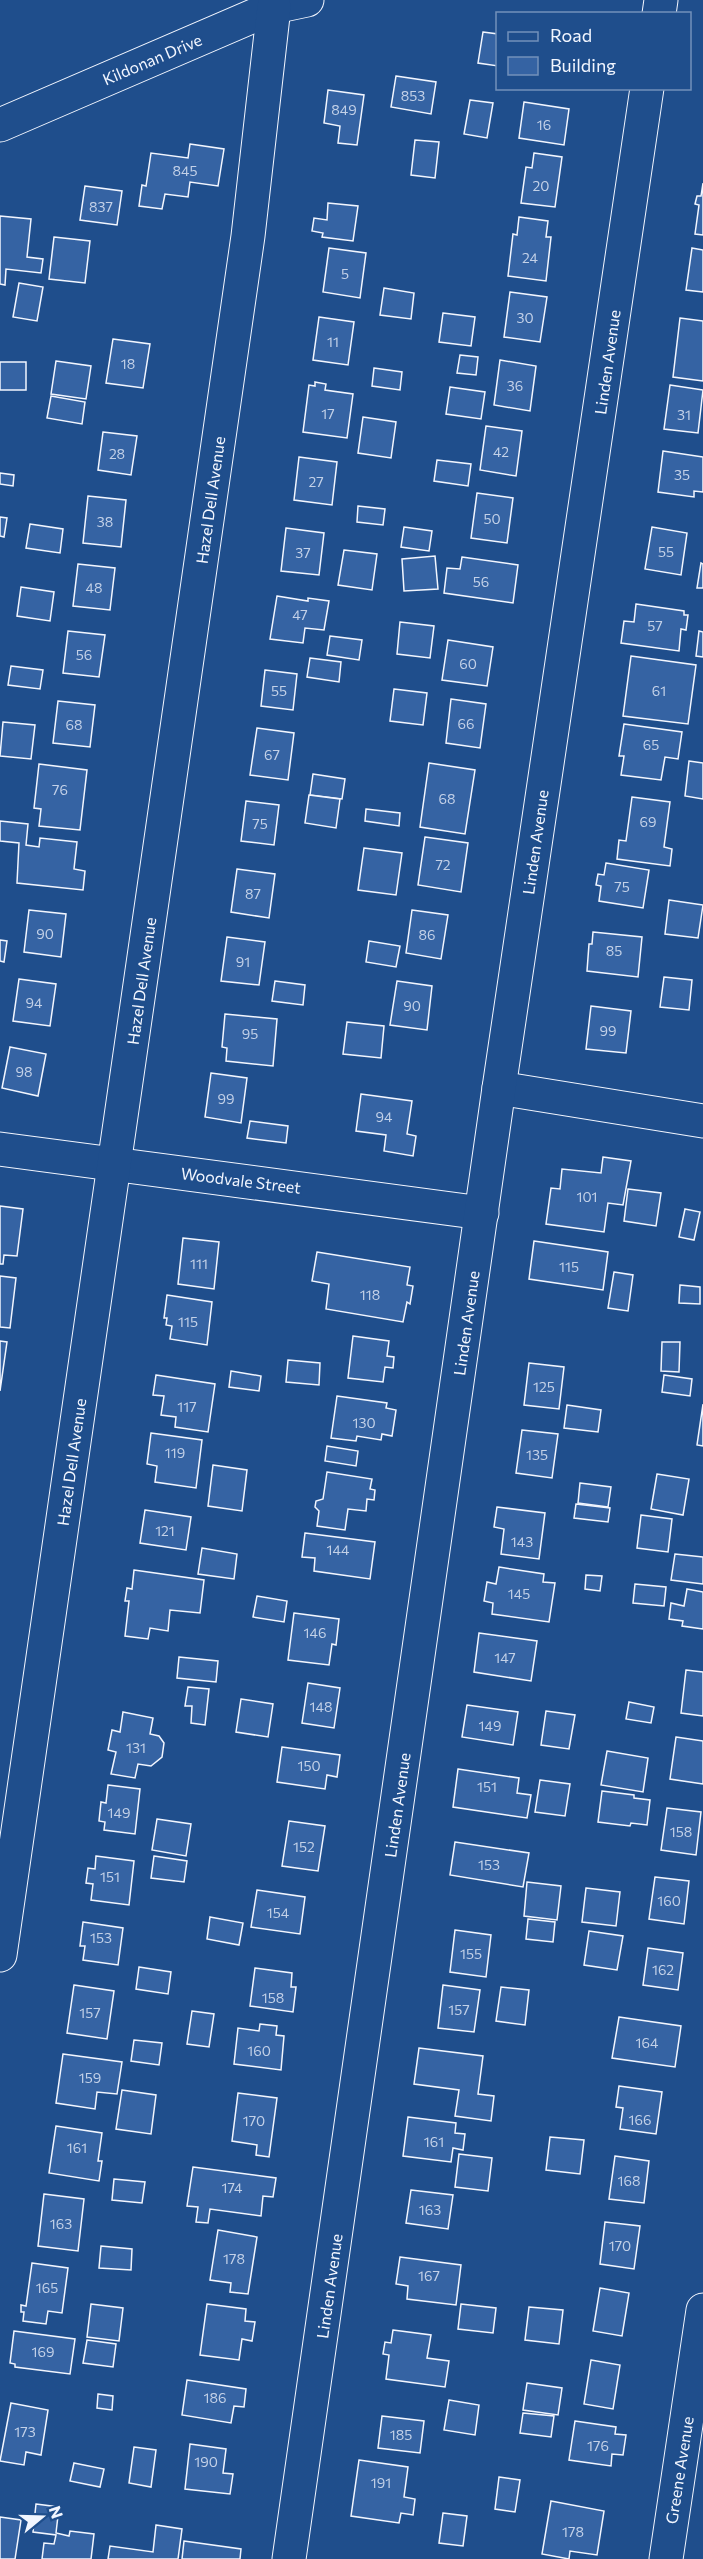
<svg xmlns="http://www.w3.org/2000/svg" width="703" height="2559" font-family="Commissioner,sans-serif">
<style>
.building{fill:#3563a3;stroke:#f2f6ff;stroke-width:1.5}
.lines{fill:none;stroke-linecap:round;stroke-linejoin:round}
.minor-casing{stroke:#f2f6ff;stroke-width:35}
.minor{stroke:#1f4e8c;stroke-width:33}
.labels{text-anchor:middle;dominant-baseline:central;stroke-width:4.5;stroke-linejoin:round;paint-order:stroke}
.number-label{font-size:14px;fill:#c3d1e8}
.street-label{font-size:16px;fill:#f2f6ff;stroke:#1f4e8c}
</style>
<rect width="100%" height="100%" fill="#1f4e8c"/>
<g class="building">
<path d="M483 32 498 34V66L478 63Z"/>
<path d="M396 76 436 82 431 114 391 107Z"/>
<path d="M328 90 364 95 357 145 338 143 340 126 324 123Z"/>
<path d="M470 100 493 103 487 138 464 134Z"/>
<path d="M524 102 569 109 564 145 519 138Z"/>
<path d="M415 140 439 142 435 178 411 175Z"/>
<path d="M190 144 224 149 218 186 190 182 188 197 165 194 162 209 139 206 142 185 146 186 151 153 188 158Z"/>
<path d="M534 153 562 157 555 207 521 203 526 167 532 168Z"/>
<path d="M703 183V235L695 234 699 205 695 204 697 196H701Z"/>
<path d="M85 186 122 191 117 225 80 220Z"/>
<path d="M328 203 358 206 353 241 322 237 323 233 312 231 314 218 327 220Z"/>
<path d="M0 216 31 219 27 257 43 259 41 273 6 269 5 285 0 284Z"/>
<path d="M519 217 548 221 546 237H551L546 281 508 276 513 234 517 235Z"/>
<path d="M54 237 90 241 85 283 49 279Z"/>
<path d="M329 248 366 253 360 298 323 292Z"/>
<path d="M692 248 703 250V292L686 290Z"/>
<path d="M19 283 43 287 37 321 13 317Z"/>
<path d="M384 288 414 293 411 319 380 315Z"/>
<path d="M510 292 547 297 540 342 504 337Z"/>
<path d="M443 313 475 317 471 346 439 342Z"/>
<path d="M319 317 354 322 348 365 313 360Z"/>
<path d="M680 318 703 321V381L673 377Z"/>
<path d="M113 339 150 344 143 388 106 383Z"/>
<path d="M460 355 478 357 476 375 457 373Z"/>
<path d="M500 360 536 366 530 411 494 405Z"/>
<path d="M56 361 91 366 86 399 51 394Z"/>
<rect x="0" y="362" width="26" height="28"/>
<path d="M374 368 402 372 400 390 372 386Z"/>
<path d="M315 382 326 384 325 390 353 394 347 438 303 432 309 385 315 386Z"/>
<path d="M670 385 703 390 698 433 664 429Z"/>
<path d="M450 387 485 392 481 419 446 414Z"/>
<path d="M51 396 85 402 82 424 47 418Z"/>
<path d="M363 417 396 422 391 458 358 453Z"/>
<path d="M486 426 522 431 516 476 480 470Z"/>
<path d="M103 432 137 436 131 475 98 470Z"/>
<path d="M663 451 703 457V492L694 491V497L658 492Z"/>
<path d="M299 457 337 462 332 505 294 500Z"/>
<path d="M437 460 471 464 468 486 434 481Z"/>
<path d="M0 473 14 475 13 486 0 484Z"/>
<path d="M477 493 513 498 507 543 471 538Z"/>
<path d="M88 496 126 500 121 547 83 543Z"/>
<path d="M358 506 385 509 383 525 357 522Z"/>
<path d="M0 517 7 518 4 537 0 536Z"/>
<path d="M30 524 63 529 60 553 26 548Z"/>
<path d="M404 527 432 531 429 551 401 547Z"/>
<path d="M652 527 687 533 681 575 645 569Z"/>
<path d="M286 528 324 533 319 575 281 571Z"/>
<path d="M344 550 377 554 372 590 338 585Z"/>
<path d="M435 556 438 589 404 591 402 559Z"/>
<path d="M462 557 518 565 513 603 444 593 447 568 460 569Z"/>
<path d="M701 563 703 564V588H697Z"/>
<path d="M78 564 115 568 110 610 73 606Z"/>
<path d="M21 587 54 592 50 621 17 616Z"/>
<path d="M277 596 308 601V598L329 601 324 630 305 628 303 643 270 639Z"/>
<path d="M636 604 684 611V615H688L686 630 681 629 679 651 621 643 624 621 634 622Z"/>
<path d="M400 622 434 626 430 658 397 654Z"/>
<path d="M68 631 105 635 99 677 63 673Z"/>
<path d="M699 631 703 632V657L696 656Z"/>
<path d="M330 636 362 640 359 660 327 655Z"/>
<path d="M448 640 493 647 487 686 442 680Z"/>
<path d="M631 656 696 665 688 724 623 716Z"/>
<path d="M310 658 341 662 339 682 307 677Z"/>
<path d="M11 666 43 670 40 689 8 685Z"/>
<path d="M265 670 297 674 293 710 261 706Z"/>
<path d="M394 689 427 693 423 725 390 721Z"/>
<path d="M451 699 486 704 480 748 446 743Z"/>
<path d="M58 701 95 705 90 747 53 743Z"/>
<path d="M3 722 35 725 31 759 0 756Z"/>
<path d="M624 724 682 732 678 759 665 757 661 780 621 775 624 756H619Z"/>
<path d="M257 728 294 733 288 780 250 775Z"/>
<path d="M689 761 703 763V799L685 796Z"/>
<path d="M429 763 475 770 465 834 420 827Z"/>
<path d="M39 764 87 770 80 830 39 826 41 809 34 808Z"/>
<path d="M313 774 345 779 342 799 310 795Z"/>
<path d="M309 795 340 799 336 828 305 823Z"/>
<path d="M632 797 670 802 664 847 672 849 670 866 617 859 619 840 626 841Z"/>
<path d="M246 801 279 805 274 845 241 841Z"/>
<path d="M366 809 400 813 399 826 365 821Z"/>
<path d="M0 821 28 824 26 845 39 847 40 838 77 842 74 869 85 871 83 890 17 883 19 843 0 841Z"/>
<path d="M425 837 468 843 461 892 418 885Z"/>
<path d="M364 848 402 853 396 895 358 890Z"/>
<path d="M606 863 649 870 643 908 599 901 601 886 596 885 598 874 604 875Z"/>
<path d="M237 869 275 874 269 918 231 912Z"/>
<path d="M669 900 703 905 698 938 665 934Z"/>
<path d="M29 910 66 914 61 957 24 952Z"/>
<path d="M412 910 448 915 441 959 406 953Z"/>
<path d="M593 932 642 937 638 977 587 971 589 944H592Z"/>
<path d="M227 937 265 942 259 985 221 981Z"/>
<path d="M0 940 7 941 4 962 0 961Z"/>
<path d="M369 941 400 946 396 967 366 962Z"/>
<path d="M664 977 692 980 689 1010 660 1007Z"/>
<path d="M19 979 56 984 50 1026 13 1021Z"/>
<path d="M275 981 305 985 303 1005 272 1001Z"/>
<path d="M397 981 432 986 427 1030 390 1025Z"/>
<path d="M591 1006 631 1011 626 1053 586 1049Z"/>
<path d="M225 1014 277 1019 273 1066 226 1061 227 1048 222 1047Z"/>
<path d="M347 1022 384 1026 381 1058 343 1054Z"/>
<path d="M10 1047 46 1054 38 1096 2 1088Z"/>
<path d="M211 1073 247 1078 241 1123 205 1117Z"/>
<path d="M361 1094 412 1101 407 1134 416 1136 413 1156 384 1151 386 1135 356 1131Z"/>
<path d="M250 1121 288 1126 286 1143 247 1138Z"/>
<path d="M603 1157 631 1161 623 1205 608 1203 604 1232 546 1224 551 1188 560 1189 562 1169 601 1173Z"/>
<path d="M628 1189 661 1193 656 1226 624 1221Z"/>
<path d="M0 1206 23 1209 17 1256 4 1255 3 1264H0Z"/>
<path d="M685 1209 700 1212 694 1240 679 1237Z"/>
<path d="M183 1238 219 1242 214 1289 178 1284Z"/>
<path d="M534 1241 608 1252 603 1290 529 1279Z"/>
<path d="M317 1252 410 1267 407 1285 413 1286 410 1304 407 1302 403 1322 326 1309 329 1284 312 1281Z"/>
<path d="M614 1272 633 1275 628 1311 608 1308Z"/>
<path d="M0 1276 16 1278 10 1328 0 1327Z"/>
<path d="M680 1285 700 1287V1304L679 1303Z"/>
<path d="M167 1295 212 1302 207 1345 170 1339 172 1326 166 1325 167 1318H164Z"/>
<path d="M353 1336 389 1341 387 1356 394 1357 393 1368 385 1367 383 1382 348 1378Z"/>
<path d="M0 1341 7 1342 0 1391Z"/>
<path d="M662 1342H680L679 1372 661 1371Z"/>
<path d="M288 1360 320 1363 319 1385 286 1382Z"/>
<path d="M529 1363 564 1367 559 1409 524 1405Z"/>
<path d="M231 1371 261 1376 259 1391 229 1387Z"/>
<path d="M156 1375 215 1384 208 1432 175 1427 176 1417 161 1415 164 1396 153 1395Z"/>
<path d="M664 1375 692 1379 690 1396 662 1392Z"/>
<path d="M337 1396 387 1403 386 1408 396 1410 392 1436 382 1434 381 1440 357 1436 356 1441 331 1438Z"/>
<path d="M703 1404V1446L697 1445Z"/>
<path d="M567 1405 601 1410 598 1432 564 1428Z"/>
<path d="M522 1430 558 1434 552 1478 516 1473Z"/>
<path d="M151 1433 202 1440 196 1488 155 1482 157 1466 147 1464Z"/>
<path d="M327 1446 358 1451 356 1466 325 1461Z"/>
<path d="M213 1465 247 1470 242 1511 208 1506Z"/>
<path d="M327 1472 372 1479 370 1489 375 1490 374 1500 367 1499 366 1511 348 1509 345 1530 317 1526 319 1511 315 1507 316 1501 323 1499Z"/>
<path d="M657 1474 689 1479 683 1515 651 1509Z"/>
<path d="M580 1483 611 1487 608 1507 578 1503Z"/>
<path d="M576 1504 610 1508 608 1522 574 1518Z"/>
<path d="M497 1507 545 1513 539 1559 501 1554 504 1529 494 1527Z"/>
<path d="M145 1510 191 1517 186 1550 140 1543Z"/>
<path d="M641 1515 672 1519 668 1552 637 1548Z"/>
<path d="M305 1533 375 1542 370 1579 314 1571 315 1558 302 1557Z"/>
<path d="M202 1548 237 1554 234 1579 198 1574Z"/>
<path d="M675 1554 703 1557V1584L671 1580Z"/>
<path d="M499 1567 544 1574 543 1582 555 1583 549 1622 492 1614 493 1603 484 1601 487 1582 496 1584Z"/>
<path d="M134 1570 204 1580 200 1613 170 1610 168 1631 150 1628 148 1639 125 1636 129 1601H125L127 1588 132 1589Z"/>
<path d="M586 1575 602 1576 600 1591 585 1589Z"/>
<path d="M635 1584 666 1587 664 1606 633 1603Z"/>
<path d="M687 1589 703 1592V1629L682 1626 683 1621 669 1619 671 1603 684 1606Z"/>
<path d="M257 1596 287 1601 284 1622 253 1617Z"/>
<path d="M294 1613 339 1619 336 1645 332 1644 329 1665 288 1660Z"/>
<path d="M479 1633 537 1641 531 1681 474 1672Z"/>
<path d="M179 1657 218 1661 216 1682 177 1678Z"/>
<path d="M686 1670 703 1672V1716L681 1713Z"/>
<path d="M308 1683 340 1688 334 1728 302 1723Z"/>
<path d="M188 1687 209 1689 205 1725 191 1723 192 1706H185Z"/>
<path d="M241 1699 273 1704 268 1737 236 1732Z"/>
<path d="M629 1702 654 1707 651 1723 626 1719Z"/>
<path d="M467 1705 518 1712 513 1745 462 1737Z"/>
<path d="M546 1711 575 1715 569 1749 541 1745Z"/>
<path d="M123 1712 153 1718 150 1734 159 1736 164 1743 162 1757 151 1766 138 1764 135 1778 111 1774 116 1752 108 1750 112 1730 120 1732Z"/>
<path d="M676 1737 703 1741V1784L670 1779Z"/>
<path d="M282 1747 340 1755 337 1777 327 1775 325 1789 277 1782Z"/>
<path d="M607 1751 648 1758 643 1792 601 1785Z"/>
<path d="M458 1769 519 1778 517 1793 531 1795 527 1818 453 1807Z"/>
<path d="M540 1780 570 1784 565 1816 535 1812Z"/>
<path d="M108 1785 140 1789 135 1834 104 1830 105 1822 99 1821 101 1802 106 1803Z"/>
<path d="M602 1791 634 1795V1798L650 1800 647 1825 631 1823 630 1826 598 1822Z"/>
<path d="M667 1808 701 1812 696 1855 661 1850Z"/>
<path d="M157 1819 191 1824 186 1856 152 1850Z"/>
<path d="M289 1821 325 1826 318 1871 282 1866Z"/>
<path d="M455 1842 529 1853 523 1887 450 1875Z"/>
<path d="M96 1856 134 1861 129 1905 91 1900 93 1884 86 1883 88 1868 95 1869Z"/>
<path d="M154 1856 187 1861 184 1882 151 1878Z"/>
<path d="M655 1877 689 1881 684 1924 649 1919Z"/>
<path d="M527 1882 561 1886 557 1920 524 1916Z"/>
<path d="M586 1888 620 1892 616 1926 582 1922Z"/>
<path d="M257 1890 305 1897 300 1934 251 1927Z"/>
<path d="M210 1917 243 1923 239 1945 207 1939Z"/>
<path d="M528 1919 555 1922 553 1942 526 1939Z"/>
<path d="M83 1922 123 1928 118 1965 83 1960 85 1946H80Z"/>
<path d="M455 1930 491 1935 486 1977 450 1972Z"/>
<path d="M589 1931 623 1936 617 1970 584 1965Z"/>
<path d="M648 1948 683 1953 678 1990 643 1985Z"/>
<path d="M139 1967 171 1972 168 1994 136 1989Z"/>
<path d="M255 1968 292 1973 291 1987H296L293 2012 250 2006Z"/>
<path d="M74 1985 114 1991 107 2039 67 2033Z"/>
<path d="M443 1985 480 1990 474 2032 438 2028Z"/>
<path d="M501 1987 529 1990 525 2025 496 2021Z"/>
<path d="M192 2011 214 2014 209 2047 187 2044Z"/>
<path d="M619 2017 681 2026 675 2067 612 2058Z"/>
<path d="M260 2024 277 2026 276 2035 284 2036 281 2070 234 2064 238 2028 259 2031Z"/>
<path d="M134 2040 162 2043 159 2065 131 2061Z"/>
<path d="M419 2048 483 2056 478 2094 494 2096 491 2121 455 2116 459 2090 414 2084Z"/>
<path d="M63 2054 122 2062 117 2094 97 2092 95 2109 56 2103Z"/>
<path d="M619 2086 662 2092 656 2134 620 2129 623 2108 616 2107Z"/>
<path d="M122 2090 156 2095 151 2134 116 2129Z"/>
<path d="M238 2093 277 2098 269 2157 256 2155 257 2145 232 2141Z"/>
<path d="M408 2117 456 2123 455 2133 465 2134 463 2150 453 2148 451 2162 403 2156Z"/>
<path d="M56 2126 102 2133 98 2161H102L99 2181 49 2173Z"/>
<path d="M550 2137 584 2140 580 2174 546 2170Z"/>
<path d="M459 2154 492 2158 488 2191 455 2187Z"/>
<path d="M615 2156 649 2161 644 2203 609 2199Z"/>
<path d="M193 2167 276 2178 273 2197 263 2196 261 2216 210 2209 208 2223 196 2222 198 2207 187 2206Z"/>
<path d="M114 2179 145 2182 142 2203 112 2200Z"/>
<path d="M411 2190 453 2195 448 2229 406 2223Z"/>
<path d="M44 2194 84 2199 78 2251 38 2246Z"/>
<path d="M605 2222 640 2226 634 2269 600 2264Z"/>
<path d="M218 2230 257 2237 248 2294 230 2292 231 2283 210 2280Z"/>
<path d="M101 2246 132 2249 131 2270 99 2268Z"/>
<path d="M400 2257 461 2265 456 2305 407 2299 408 2286 396 2284Z"/>
<path d="M32 2263 68 2268 62 2313 48 2311 46 2324 23 2321 24 2312H21V2305L26 2306Z"/>
<path d="M600 2288 629 2293 622 2336 593 2331Z"/>
<path d="M91 2304 123 2308 119 2341 87 2337Z"/>
<path d="M207 2304 246 2309 245 2321 255 2322 252 2341 242 2339 239 2360 200 2355Z"/>
<path d="M461 2304 496 2308 493 2333 458 2329Z"/>
<path d="M529 2307 563 2310 559 2344 525 2340Z"/>
<path d="M393 2330 431 2335 427 2358 449 2361 445 2387 386 2379 389 2355 383 2354 385 2342 391 2343Z"/>
<path d="M14 2331 75 2339 70 2374 15 2367V2364L10 2363Z"/>
<path d="M87 2340 116 2344 113 2367 83 2363Z"/>
<path d="M591 2360 620 2365 613 2409 584 2404Z"/>
<path d="M187 2380 246 2389 244 2407 234 2406 231 2423 182 2415Z"/>
<path d="M527 2383 562 2388 558 2415 523 2410Z"/>
<path d="M98 2394 113 2396 112 2410 97 2408Z"/>
<path d="M449 2400 479 2405 475 2435 444 2430Z"/>
<path d="M11 2403 48 2410 41 2455 26 2452 24 2465 0 2461Z"/>
<path d="M523 2413 554 2416 551 2437 520 2433Z"/>
<path d="M382 2416 424 2421 420 2453 378 2448Z"/>
<path d="M575 2421 616 2427 615 2434 626 2435 623 2455 612 2454 611 2466 569 2460Z"/>
<path d="M190 2444 226 2449 223 2473 233 2474 230 2494 185 2489Z"/>
<path d="M134 2447 156 2450 151 2487 129 2483Z"/>
<path d="M359 2460 408 2467 404 2497 415 2499 413 2515 401 2513 399 2523 351 2516Z"/>
<path d="M74 2463 104 2469 100 2487 70 2481Z"/>
<path d="M499 2477 520 2480 515 2512 495 2509Z"/>
<path d="M551 2501 604 2511 597 2555 570 2551 569 2559 542 2554Z"/>
<path d="M36 2504 59 2507 56 2533 69 2536 70 2531 94 2534 91 2559H42L44 2543 54 2544 56 2535 33 2532Z"/>
<path d="M443 2513 467 2516 463 2546 439 2543Z"/>
<path d="M0 2517 21 2520 15 2559H0Z"/>
<path d="M156 2525 182 2529 178 2559H108L110 2546 153 2552Z"/>
<path d="M184 2541 241 2549 240 2559H182Z"/>
</g>
<g class="lines">
<defs>
<g id="minor">
<path d="M659 14 661 0"/>
<path d="M0 125 274 7 307 0"/>
<path d="M499 1088 703 1121"/>
<path d="M0 1149 482 1213"/>
<path d="M0 1955 248 236 274 7"/>
<path d="M289 2559 499 1088 647 88"/>
<path d="M666 2559 703 2310"/>
</g>
</defs>
<use href="#minor" class="minor-casing"/>
<use href="#minor" class="minor"/>
</g>
<g class="labels">
<g class="number-label">
<text x="413" y="95">853</text>
<text x="344" y="109">849</text>
<text x="544" y="124">16</text>
<text x="185" y="170">845</text>
<text x="541" y="185">20</text>
<text x="101" y="206">837</text>
<text x="530" y="257">24</text>
<text x="345" y="273">5</text>
<text x="525" y="317">30</text>
<text x="333" y="341">11</text>
<text x="128" y="363">18</text>
<text x="515" y="385">36</text>
<text x="328" y="413">17</text>
<text x="684" y="414">31</text>
<text x="501" y="451">42</text>
<text x="117" y="453">28</text>
<text x="682" y="474">35</text>
<text x="316" y="481">27</text>
<text x="492" y="518">50</text>
<text x="105" y="521">38</text>
<text x="666" y="551">55</text>
<text x="303" y="552">37</text>
<text x="481" y="581">56</text>
<text x="94" y="587">48</text>
<text x="300" y="614">47</text>
<text x="655" y="625">57</text>
<text x="84" y="654">56</text>
<text x="468" y="663">60</text>
<text x="279" y="690">55</text>
<text x="659" y="690">61</text>
<text x="466" y="723">66</text>
<text x="74" y="724">68</text>
<text x="651" y="744">65</text>
<text x="272" y="754">67</text>
<text x="60" y="789">76</text>
<text x="447" y="798">68</text>
<text x="648" y="821">69</text>
<text x="260" y="823">75</text>
<text x="443" y="864">72</text>
<text x="622" y="886">75</text>
<text x="253" y="893">87</text>
<text x="45" y="933">90</text>
<text x="427" y="934">86</text>
<text x="614" y="950">85</text>
<text x="243" y="961">91</text>
<text x="34" y="1002">94</text>
<text x="412" y="1005">90</text>
<text x="608" y="1030">99</text>
<text x="250" y="1033">95</text>
<text x="24" y="1071">98</text>
<text x="226" y="1098">99</text>
<text x="384" y="1116">94</text>
<text x="587" y="1196">101</text>
<text x="199" y="1263">111</text>
<text x="569" y="1266">115</text>
<text x="370" y="1294">118</text>
<text x="188" y="1321">115</text>
<text x="544" y="1386">125</text>
<text x="187" y="1406">117</text>
<text x="364" y="1422">130</text>
<text x="175" y="1452">119</text>
<text x="537" y="1454">135</text>
<text x="165" y="1530">121</text>
<text x="522" y="1541">143</text>
<text x="338" y="1549">144</text>
<text x="519" y="1593">145</text>
<text x="315" y="1632">146</text>
<text x="505" y="1657">147</text>
<text x="321" y="1706">148</text>
<text x="490" y="1725">149</text>
<text x="136" y="1747">131</text>
<text x="309" y="1765">150</text>
<text x="487" y="1786">151</text>
<text x="119" y="1812">149</text>
<text x="681" y="1831">158</text>
<text x="304" y="1846">152</text>
<text x="489" y="1864">153</text>
<text x="110" y="1876">151</text>
<text x="669" y="1900">160</text>
<text x="278" y="1912">154</text>
<text x="101" y="1937">153</text>
<text x="471" y="1953">155</text>
<text x="663" y="1969">162</text>
<text x="273" y="1997">158</text>
<text x="459" y="2009">157</text>
<text x="90" y="2012">157</text>
<text x="647" y="2042">164</text>
<text x="259" y="2050">160</text>
<text x="90" y="2077">159</text>
<text x="640" y="2119">166</text>
<text x="254" y="2120">170</text>
<text x="434" y="2141">161</text>
<text x="77" y="2147">161</text>
<text x="629" y="2180">168</text>
<text x="232" y="2187">174</text>
<text x="430" y="2209">163</text>
<text x="61" y="2223">163</text>
<text x="620" y="2245">170</text>
<text x="234" y="2258">178</text>
<text x="429" y="2275">167</text>
<text x="47" y="2287">165</text>
<text x="43" y="2351">169</text>
<text x="215" y="2397">186</text>
<text x="25" y="2431">173</text>
<text x="401" y="2434">185</text>
<text x="598" y="2445">176</text>
<text x="206" y="2461">190</text>
<text x="381" y="2482">191</text>
<text x="573" y="2531">178</text>
</g>
<g class="street-label">
<text transform="translate(152 59) rotate(-23)">Kildonan Drive</text>
<text transform="translate(607 362) rotate(-82)">Linden Avenue</text>
<text transform="translate(210 500) rotate(-82)">Hazel Dell Avenue</text>
<text transform="translate(535 842) rotate(-82)">Linden Avenue</text>
<text transform="translate(141 981) rotate(-82)">Hazel Dell Avenue</text>
<text transform="translate(241 1180) rotate(7)">Woodvale Street</text>
<text transform="translate(466 1323) rotate(-82)">Linden Avenue</text>
<text transform="translate(71 1462) rotate(-82)">Hazel Dell Avenue</text>
<text transform="translate(397 1805) rotate(-82)">Linden Avenue</text>
<text transform="translate(329 2286) rotate(-82)">Linden Avenue</text>
<text transform="translate(679 2470) rotate(-81)">Greene Avenue</text>
</g>
</g>
<rect x="496" y="12" width="195" height="78" fill="#1f4e8c" stroke="#7391ba" stroke-width="1.5"/>
<rect x="508" y="32" width="30" height="9" fill="#1f4e8c" stroke="#7391ba" stroke-width="1.5"/>
<text x="550" y="42" font-size="18" fill="#f2f6ff">Road</text>
<rect x="508" y="57" width="30" height="18" fill="#3563a3" stroke="#7391ba" stroke-width="1.5"/>
<text x="550" y="72" font-size="18" fill="#f2f6ff">Building</text>
<g transform="translate(42 2517) rotate(71)" stroke="#1f4e8c" stroke-width="4.5" paint-order="stroke">
<path d="M0-4.5L10 22L0 15L-10 22Z" fill="#f2f6ff"/>
<text y="-9" font-size="16" font-weight="bold" text-anchor="middle" fill="#f2f6ff">N</text>
</g>
</svg>
